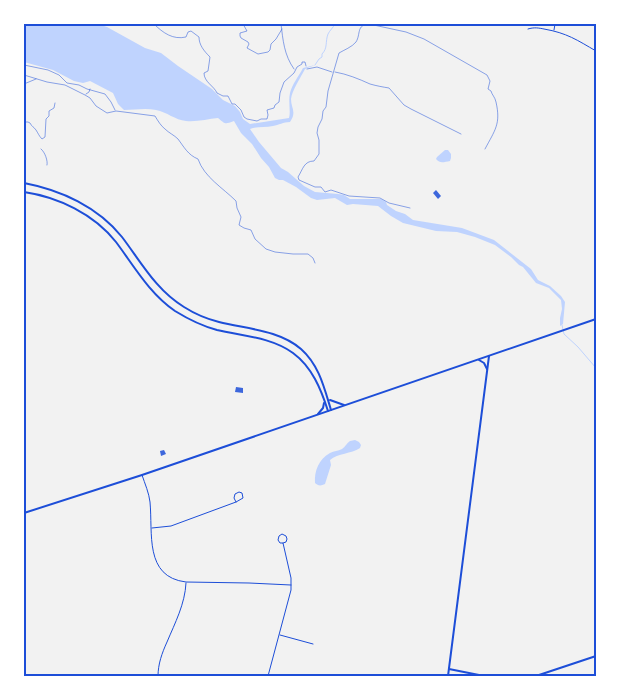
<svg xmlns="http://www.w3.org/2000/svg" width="620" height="700" font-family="'DejaVu Sans',sans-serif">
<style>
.water{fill:#bfd3fe}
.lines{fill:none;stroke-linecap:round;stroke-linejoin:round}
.stream{stroke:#bfd3fe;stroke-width:1}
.building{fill:#3d67dc}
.path{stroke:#1d4ed8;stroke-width:0.5}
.service{stroke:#1d4ed8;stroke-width:0.5}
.minor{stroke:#1d4ed8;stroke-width:1}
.tertiary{stroke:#1d4ed8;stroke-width:2}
.secondary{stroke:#1d4ed8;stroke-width:2}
.neatline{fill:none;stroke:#1d4ed8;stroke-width:2}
</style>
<rect width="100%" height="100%" fill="#f2f2f2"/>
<g class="water">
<path d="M24 24H98L107 27 145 48 161 53 178 66 212 89 223 100 235 106 240 112 243 119 250 124 289 118C291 111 288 102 290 93 292 84 299 76 303 68L315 65 305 69C301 77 292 90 291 99 291 108 297 112 290 122 283 122 279 125 273 126 265 128 257 126 250 129L259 142 281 168 288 172 304 186 315 192 338 194 344 195 350 199H381L386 202 387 205 396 211 405 214 413 220 462 228 494 240 531 269 538 280 550 286 561 296 565 302 563 324 560 326V318L562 309 561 300 549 288 536 283 523 267 519 265 511 257 495 245 475 237 457 232 436 231 403 223 391 216 378 206 353 204 347 205 335 198 317 200 311 198 296 187 283 180H279L275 178 269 167 261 158 252 144 241 133 234 121C225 124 226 125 218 118 208 119 197 122 186 121 175 120 167 112 156 110 145 108 135 110 124 110L118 104 113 93 90 81 83 83 74 81 53 70 24 62Z"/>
<path d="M445 150H448L451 154V158L450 161C444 162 440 164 436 159L437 157Z"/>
<path d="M355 440 359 442 361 445 360 448C351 454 338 453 330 460L331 465 325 484C321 486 318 486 315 483 314 471 319 459 330 453 334 451 338 451 342 449 345 447 347 443 350 441Z"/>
</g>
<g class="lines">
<g class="stream">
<path d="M315 65 319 59 322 57V54C328 48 325 42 328 34 330 30 333 28 335 24"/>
<path d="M562 325 564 334 578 347 596 368"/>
</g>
</g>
<g class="building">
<path d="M436 190 441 196 438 199 433 193Z"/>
<path d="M236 387 243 388V393L235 392Z"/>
<path d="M164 450 166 454 161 456 160 451Z"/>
</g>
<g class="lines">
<g class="path">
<path d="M154 24C163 33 173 40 186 37L188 32 191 31 199 37C199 45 204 51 210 57L208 71 204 73C204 82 214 86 217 93L223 96H228L232 104H235L241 110 244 117 247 119 257 121 261 119H267L268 115 267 110 274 108 275 105 279 102 280 93 284 82 294 73 297 67 302 64V62H305L306 66"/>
<path d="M233 24H236"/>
<path d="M243 24 247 31 240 33V36L241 38 248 42 249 44 247 48 258 54 268 52 270 50 271 44 276 39 282 29"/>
<path d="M281 24C283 40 284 55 294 69"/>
<path d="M24 65 48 70 59 75 67 83 79 85 87 89 105 94 111 102 115 110"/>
<path d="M307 69 317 67 332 72"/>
<path d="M335 72C347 74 359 79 370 84 377 86 383 87 389 88L404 105 411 109 461 134"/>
<path d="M24 75 47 82 65 85 85 95 90 98 96 106 107 113 116 111 124 112 155 116C158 121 161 126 165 129 169 133 174 135 178 139 184 147 188 155 198 159 204 177 223 188 236 201L237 208 241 217 239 225 244 228 251 230 255 239 266 249 275 252 293 254H308L313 258 315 263"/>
<path d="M24 84 36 79"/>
<path d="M86 94 89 92 90 89"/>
<path d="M24 122H28L30 123C32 127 34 127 36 130 38 133 39 136 42 139L45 137 46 119 49 116V111L54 108 55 103"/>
<path d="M410 208 389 203 380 198 349 196 331 190 325 192 321 187H315L299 180 298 177C303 169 304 161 314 161L319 154V140L317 133 318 127 322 119 323 111 326 107 328 91 339 53C344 50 352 47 356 42 361 34 356 25 369 24L406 32 424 39 487 75 490 81 488 89 491 91C492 95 495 97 496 102 501 124 495 130 485 149"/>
</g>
<path class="service" d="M41 149C45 152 48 161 47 165"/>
<g class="minor">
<path d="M528 29C534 27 539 28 544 29 567 33 577 40 596 51"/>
<path d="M554 30 555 24"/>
<path d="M142 475C145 484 149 493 150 502 153 533 144 577 186 582L249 583 291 585"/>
<path d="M152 528 171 526 236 502 243 498 242 493 239 492 235 494 234 498 236 502"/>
<path d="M280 635 313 644"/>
<path d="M158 676C158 664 162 653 167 642 175 623 185 604 186 583"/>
<path d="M268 676 291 590V578L283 543H280L278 540 279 536 282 534 286 536 287 539 286 542 283 543"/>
</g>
<g class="tertiary">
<path d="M24 183C61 190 98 207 122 237 141 262 156 290 184 307 195 314 207 319 219 322 247 329 279 330 301 349 319 365 324 387 331 410"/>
<path d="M24 192C58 197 94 214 116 242 134 266 149 293 175 311 188 319 202 326 217 330 242 336 271 337 293 353 312 367 321 389 328 411"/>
<path d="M330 400 344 405"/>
<path d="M318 414 323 408 324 403"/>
<path d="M449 669 484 676"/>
<path d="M448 676 489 356"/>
<path d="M536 676 596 656"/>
</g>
<g class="secondary">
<path d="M596 181V201"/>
<path d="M479 360 484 363 487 369"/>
<path d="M24 513 142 475 596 319"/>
</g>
</g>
<rect width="620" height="700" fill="none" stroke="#ffffff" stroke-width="50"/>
<rect x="25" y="25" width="570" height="650" class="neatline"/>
</svg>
